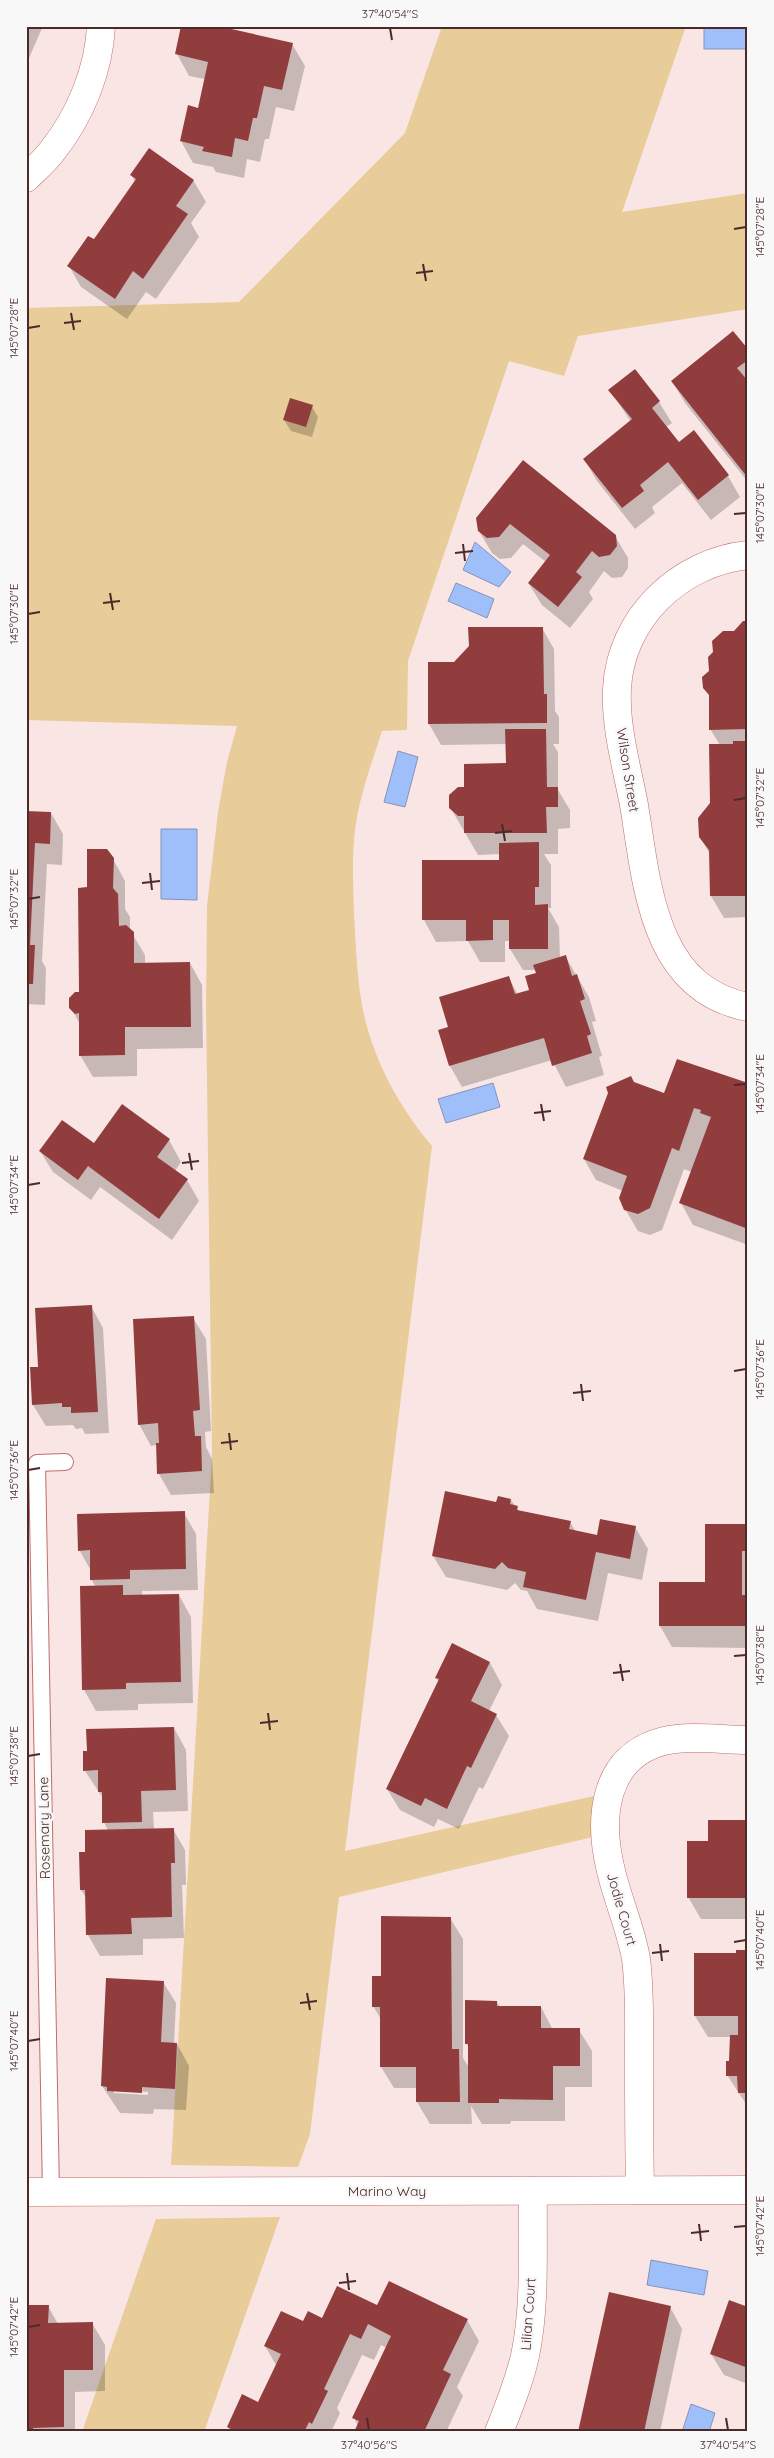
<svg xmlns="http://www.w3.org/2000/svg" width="774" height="2458" font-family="Quicksand,sans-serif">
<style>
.green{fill:#e8cc99}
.water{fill:#9fbffb;stroke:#8692bc}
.shadow{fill:#0003;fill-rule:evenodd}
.building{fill:#923d3d}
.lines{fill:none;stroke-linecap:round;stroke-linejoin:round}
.service-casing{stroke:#be6d6a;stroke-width:18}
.minor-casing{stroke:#be6d6a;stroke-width:29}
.service{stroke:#fff;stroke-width:16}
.minor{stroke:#fff;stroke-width:28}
.ticks{fill:none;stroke:#4c2a29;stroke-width:2}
.labels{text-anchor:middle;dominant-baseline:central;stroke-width:5;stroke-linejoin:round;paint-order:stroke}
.street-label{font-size:14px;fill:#4c2a29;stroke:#f8f8f8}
.neatline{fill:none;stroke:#4c2a29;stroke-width:2}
.ticks-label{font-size:12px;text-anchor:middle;fill:#4c2a29}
</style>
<rect width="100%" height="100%" fill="#f9e6e4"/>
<g class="green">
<path d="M442 26H686L622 212 748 193V309L578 336 564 376 509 361 408 661 407 730 382 731C374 756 365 781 359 807 351 841 353 879 354 913 356 948 357 986 365 1019 377 1067 401 1109 432 1146L345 1851 594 1796 593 1837 339 1897 310 2134 298 2167 171 2165 212 1454 206 1007 207 906 218 812 227 762 237 726 26 720V308L239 302 405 133Z"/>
<path d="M280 2217 204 2432H82L156 2219Z"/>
</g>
<g class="water">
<rect x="704" y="26" width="44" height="23"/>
<path d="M475 542 511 572 499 587 463 570Z"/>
<path d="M456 583 494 599 487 618 448 601Z"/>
<path d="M398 751 418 757 405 807 384 802Z"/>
<path d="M161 829H197V900L161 899Z"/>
<path d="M493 1083 500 1107 446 1123 438 1099Z"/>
<path d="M651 2260 708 2271 704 2295 647 2285Z"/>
<path d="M691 2404 715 2413 709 2432H682Z"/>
</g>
<g class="shadow">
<path d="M26 26H43L26 65Z"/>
<path d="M183 26H232V31L292 44 305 66 294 111 276 107 269 139H265L260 162 247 159 244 178 216 172 213 167 193 163 181 141 189 107 199 109 205 79 189 76 177 54Z"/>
<path d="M132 175 193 180 206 202 191 223 199 237 156 299 146 292 127 319 81 287 69 266 94 241 135 182Z"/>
<path d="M748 351V482L685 403 672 381Z"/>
<path d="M610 390 659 402 672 423 666 427 679 444 728 476 740 497 711 520 682 483 652 507 655 513 635 529 597 481 584 459 631 422Z"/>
<path d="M312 407 318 417 312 437 291 431 284 420Z"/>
<path d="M478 518 615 536 628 558V568L622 577 612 578 604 571 589 592 593 599 570 628 542 605 529 584 546 562 523 544 511 558 500 559 492 553 479 531Z"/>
<path d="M748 623V929L747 917 724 918 711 896V856L700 837 711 804 720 745 710 729 711 698 705 688 710 671 735 633Z"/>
<path d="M542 628 554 649 555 711 559 717V744H553L558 752V790L570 810V828L558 829V854H544L551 865V908H548L559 927 560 958 565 956 589 997 596 1021 592 1022 602 1056 599 1057 604 1075 566 1087 552 1060 462 1087 450 1066 440 1031 450 1028 509 978 518 995 530 991 537 974 536 970H523L510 949V941H505V962H480L468 941 436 942 424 920 423 862 500 861V854L478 855 450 807 466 788 507 765 506 744 441 745 429 724 455 663Z"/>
<path d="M26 809 28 812 51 813 63 834 62 865 47 864 42 961 46 968 45 1005 26 1004Z"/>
<path d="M113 859 125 881V909L130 917V930L145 955V964L190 963 202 985 203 1048 137 1049V1076L93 1077 80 1055V1024L71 1008 81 993 89 889Z"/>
<path d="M634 1083 665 1095 748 1085V1109L742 1124H745L748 1116V1245L693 1225 681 1203 692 1172 684 1169 662 1230 650 1235 638 1231 625 1209 623 1191 596 1180 584 1159Z"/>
<path d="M169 1140 181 1162 175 1171 187 1180 199 1201 172 1240 100 1187 91 1200 53 1172 40 1151Z"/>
<path d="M91 1306 103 1328 109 1433 85 1434 82 1428 76 1429 73 1425 46 1426 33 1405 40 1368Z"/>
<path d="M193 1318 206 1339 211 1431 205 1432 206 1447 212 1459 214 1493 171 1495 159 1474 157 1445 151 1446 139 1424Z"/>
<path d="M511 1500 519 1511 570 1522 576 1532 598 1537 635 1527 648 1549 642 1580 608 1573 598 1621 537 1609 527 1591 521 1590 515 1583 507 1590 446 1577 433 1556 497 1503Z"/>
<path d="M184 1513 196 1534 198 1590 142 1591V1596L179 1595 191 1617 193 1703 138 1704V1710L96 1711 84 1690 81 1588 96 1587 91 1579V1571L80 1551Z"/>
<path d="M748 1525V1648L672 1647 660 1626 706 1583Z"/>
<path d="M452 1645 490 1663 502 1685 489 1711 496 1715 509 1736 483 1789 479 1787 459 1829 438 1819 434 1827 400 1810 387 1789 439 1682 436 1678Z"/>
<path d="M174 1728 186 1750 188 1811 153 1812 154 1829H173L185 1850 186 1885H182L184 1938 143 1939V1955L100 1956 88 1935 87 1899 81 1890 86 1854 108 1831 104 1822 103 1798 85 1771Z"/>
<path d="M748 1821V1919H701L688 1897 709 1842Z"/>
<path d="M450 1918 463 1939V2058L470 2069V2049L466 2043 497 2002 500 2007H541L553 2030H579L592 2051V2087H565V2121H511L510 2124H482L471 2106 472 2124H430L417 2102V2088H394L381 2067 382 2021 373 2006 382 1978Z"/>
<path d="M748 1951V2107L727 2075 731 2062V2037H708L695 2016 738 1954Z"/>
<path d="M163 1982 176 2003 174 2044H177L189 2066 186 2110 154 2109 153 2114 120 2113 102 2086ZM114 2090 148 2092V2095L114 2093Z"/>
<path d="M48 2306 58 2324 92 2323 105 2345V2391L75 2392V2432H26Z"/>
<path d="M378 2307 467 2320 479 2341 457 2387 463 2396 446 2432H356L358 2426 354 2418 387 2348 381 2345 374 2360 362 2355 337 2408 340 2413 331 2432H231L228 2427 259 2403 276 2365 265 2346 304 2323Z"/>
<path d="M670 2307 682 2329 660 2432H580Z"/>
<path d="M748 2308V2384L724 2375 711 2354Z"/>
</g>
<g class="building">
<path d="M181 26H218L293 43 282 90 264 86 257 118H253L248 141 235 138 232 157 202 151 204 147 180 141 188 105 198 108 208 62 175 54Z"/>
<path d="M149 148 194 180 176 206 188 214 143 279 133 271 115 299 67 266 88 236 94 239 136 179 130 175Z"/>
<path d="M733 331 748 349V360L737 368 748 381V478L671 381Z"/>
<path d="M635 369 660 401 652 408 679 442 694 430 729 475 698 500 668 462 640 485 644 491 622 508 583 459 632 419 608 390Z"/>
<path d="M290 398 313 405 306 427 283 420Z"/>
<path d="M523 460 616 535 617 546 610 555 599 557 592 551 576 572 582 577 558 607 528 583 550 555 510 524 499 537 487 538 478 531 476 518Z"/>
<path d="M743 621H748V729L709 730V695L703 688 702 677 709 671 708 657 713 652 712 641 723 631H734Z"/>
<path d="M468 627H543L544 694H547V723L428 724V662H454L469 646Z"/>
<path d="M505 729H546L547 787H558V807H546L547 833H464V816H458L449 808V795L458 787H464V764L506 763Z"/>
<path d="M733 741H748V919L746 896H710L709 850 699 837 698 818 710 803 709 744H733Z"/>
<path d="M26 811 51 812 50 844 35 843 30 945H35L33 984H26Z"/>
<path d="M539 842V887H535V905L548 904V949H509V920H493V940L466 941V920H422V860H499V843Z"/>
<path d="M87 849H107L114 858 113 888 118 894 119 926 126 925 134 932V963L190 962 191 1027H125V1055L79 1056V1013L75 1014 69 1008V998L75 992H79L78 888 87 887Z"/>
<path d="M566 955 572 976 577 974 585 999 580 1001 591 1034 587 1036 592 1053 552 1066 544 1038 449 1066 438 1030 448 1027 439 997 509 976 515 994 529 990 525 976 536 973 533 965Z"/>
<path d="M677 1059 748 1083 746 1118 748 1119V1229L679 1203 711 1117 700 1113 701 1110 694 1108 679 1151 672 1148 650 1208 638 1214 624 1210 619 1198 627 1176 583 1159 608 1093 606 1087 631 1076 634 1082 664 1093Z"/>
<path d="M122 1104 170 1139 157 1157 188 1179 159 1219 88 1166 78 1180 39 1151 62 1120 94 1143Z"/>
<path d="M92 1305 98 1412 71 1413V1407H62V1403L32 1405 30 1367H38L35 1308Z"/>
<path d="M194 1316 200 1410 193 1411 195 1436H201L202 1471 157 1474 156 1443H159L158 1423 138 1425 133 1319Z"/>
<path d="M445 1491 496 1502 498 1496 511 1499 510 1504 518 1506 517 1510 571 1521 569 1529 597 1535 600 1519 636 1526 630 1559 596 1552 586 1600 523 1587 526 1572 508 1568 502 1562 495 1569 432 1556Z"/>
<path d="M185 1511 186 1569 130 1570V1579L90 1580V1550L78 1551 77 1514Z"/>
<path d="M705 1524H748V1551H742V1595H748V1626H659V1582H705Z"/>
<path d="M123 1585V1595L179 1594 181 1682 126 1683V1689L82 1690 80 1586Z"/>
<path d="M452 1643 490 1662 471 1701 497 1714 471 1768 467 1766 447 1809 425 1798 421 1806 386 1789 439 1679 435 1678Z"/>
<path d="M174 1727 176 1790 141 1791 142 1822 102 1823V1792H98V1770L83 1771V1751H87L86 1729Z"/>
<path d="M708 1820H748V1898H687V1841H708Z"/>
<path d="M174 1828 175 1863H171L172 1917 131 1918 132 1934 86 1935 85 1890H80L79 1852H85V1830Z"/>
<path d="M381 1916 451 1917 452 2049H459L460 2102H416V2067H380V2007H372V1976H381Z"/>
<path d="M736 1950H748V2093H738L737 2076H726V2061H729L730 2035H738V2016H694V1953H736Z"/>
<path d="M106 1978 164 1981 161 2042 177 2043 175 2089 142 2087V2093L107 2091V2087L101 2086Z"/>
<path d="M465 2000 497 2001V2006H541V2028H580V2066H553V2100L499 2099V2103H468V2044H465Z"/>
<path d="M389 2281 468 2319 443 2370 451 2374 424 2432H354L359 2421 352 2418 391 2336 368 2324 361 2339 350 2334 324 2389 328 2391 312 2424 309 2422 304 2432H237L227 2427 242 2394 258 2402 281 2354 264 2346 281 2311 303 2321 308 2311 322 2318 337 2286 377 2305Z"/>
<path d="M609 2292 671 2306 644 2432H578Z"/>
<path d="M729 2300 748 2307V2368L710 2354Z"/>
<path d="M26 2305H49L48 2323 93 2322V2370H64V2427L33 2428V2432H26Z"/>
</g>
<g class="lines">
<defs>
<path id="service" d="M51 2192 37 1463 65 1462"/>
<g id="minor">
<path d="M26 178C35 169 46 160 53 150 80 116 99 70 101 26"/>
<path d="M748 555C679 562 620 619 617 689 615 727 627 768 634 805 647 883 652 989 748 1007"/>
<path d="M640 2190C639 2143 639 2097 639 2050 639 2020 640 1989 636 1959 631 1929 618 1901 611 1871 598 1819 603 1756 664 1741 690 1735 722 1740 748 1740"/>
<path d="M26 2192 748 2190"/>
<path d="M499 2432C509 2407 519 2382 525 2356 536 2304 532 2244 533 2191"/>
</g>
</defs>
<use href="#service" class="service-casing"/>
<use href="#minor" class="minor-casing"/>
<use href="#service" class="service"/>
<use href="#minor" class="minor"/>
</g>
<path class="ticks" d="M390 28 392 40M734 229 746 227M423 264 426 281M416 273 433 271M71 313 74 330M64 323 81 321M28 328 40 326M734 514 746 513M463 544 465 561M455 553 473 551M110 593 113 610M103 603 120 601M28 614 40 612M734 800 746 798M502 824 505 841M495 833 512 831M150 873 152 890M142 883 160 881M28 899 40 897M734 1085 746 1084M541 1104 544 1121M534 1113 551 1111M189 1153 192 1170M182 1163 199 1161M28 1185 40 1183M734 1371 746 1369M581 1384 583 1401M573 1393 591 1391M229 1433 231 1450M221 1443 238 1441M28 1470 40 1468M734 1656 746 1655M620 1664 623 1681M613 1673 630 1671M268 1713 270 1730M260 1723 278 1721M28 1756 40 1754M734 1942 746 1940M660 1944 662 1961M652 1953 669 1951M307 1993 310 2010M300 2003 317 2001M28 2041 40 2039M699 2224 701 2241M734 2227 746 2226M691 2233 709 2231M347 2273 349 2290M339 2283 356 2281M28 2327 40 2325M367 2418 369 2430M726 2418 728 2430"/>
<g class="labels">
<g class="street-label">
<text transform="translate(628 770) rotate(81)">Wilson Street</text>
<text transform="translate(44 1828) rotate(-91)">Rosemary Lane</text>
<text transform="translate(622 1909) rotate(74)">Jodie Court</text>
<text x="387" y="2191">Marino Way</text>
<text transform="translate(528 2314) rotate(-86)">Lilian Court</text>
</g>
</g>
<rect width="774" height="2458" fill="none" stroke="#f8f8f8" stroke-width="55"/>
<rect x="28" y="28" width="718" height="2402" class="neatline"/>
<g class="ticks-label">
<text x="390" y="18">37°40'54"S</text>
<text transform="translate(760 227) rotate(-90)" y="4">145°07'28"E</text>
<text transform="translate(14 328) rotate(-90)" y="4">145°07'28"E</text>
<text transform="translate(760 513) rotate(-90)" y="4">145°07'30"E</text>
<text transform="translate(14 614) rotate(-90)" y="4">145°07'30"E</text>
<text transform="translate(760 798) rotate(-90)" y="4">145°07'32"E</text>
<text transform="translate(14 899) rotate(-90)" y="4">145°07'32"E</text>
<text transform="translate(760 1084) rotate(-90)" y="4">145°07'34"E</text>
<text transform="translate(14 1185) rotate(-90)" y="4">145°07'34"E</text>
<text transform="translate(760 1369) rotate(-90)" y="4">145°07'36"E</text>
<text transform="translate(14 1470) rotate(-90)" y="4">145°07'36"E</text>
<text transform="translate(760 1655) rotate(-90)" y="4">145°07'38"E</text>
<text transform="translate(14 1756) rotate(-90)" y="4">145°07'38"E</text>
<text transform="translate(760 1940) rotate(-90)" y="4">145°07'40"E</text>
<text transform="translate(14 2041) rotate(-90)" y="4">145°07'40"E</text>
<text transform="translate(760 2226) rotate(-90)" y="4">145°07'42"E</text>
<text transform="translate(14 2327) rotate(-90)" y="4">145°07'42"E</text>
<text x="369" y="2449">37°40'56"S</text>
<text x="728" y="2449">37°40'54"S</text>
</g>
</svg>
